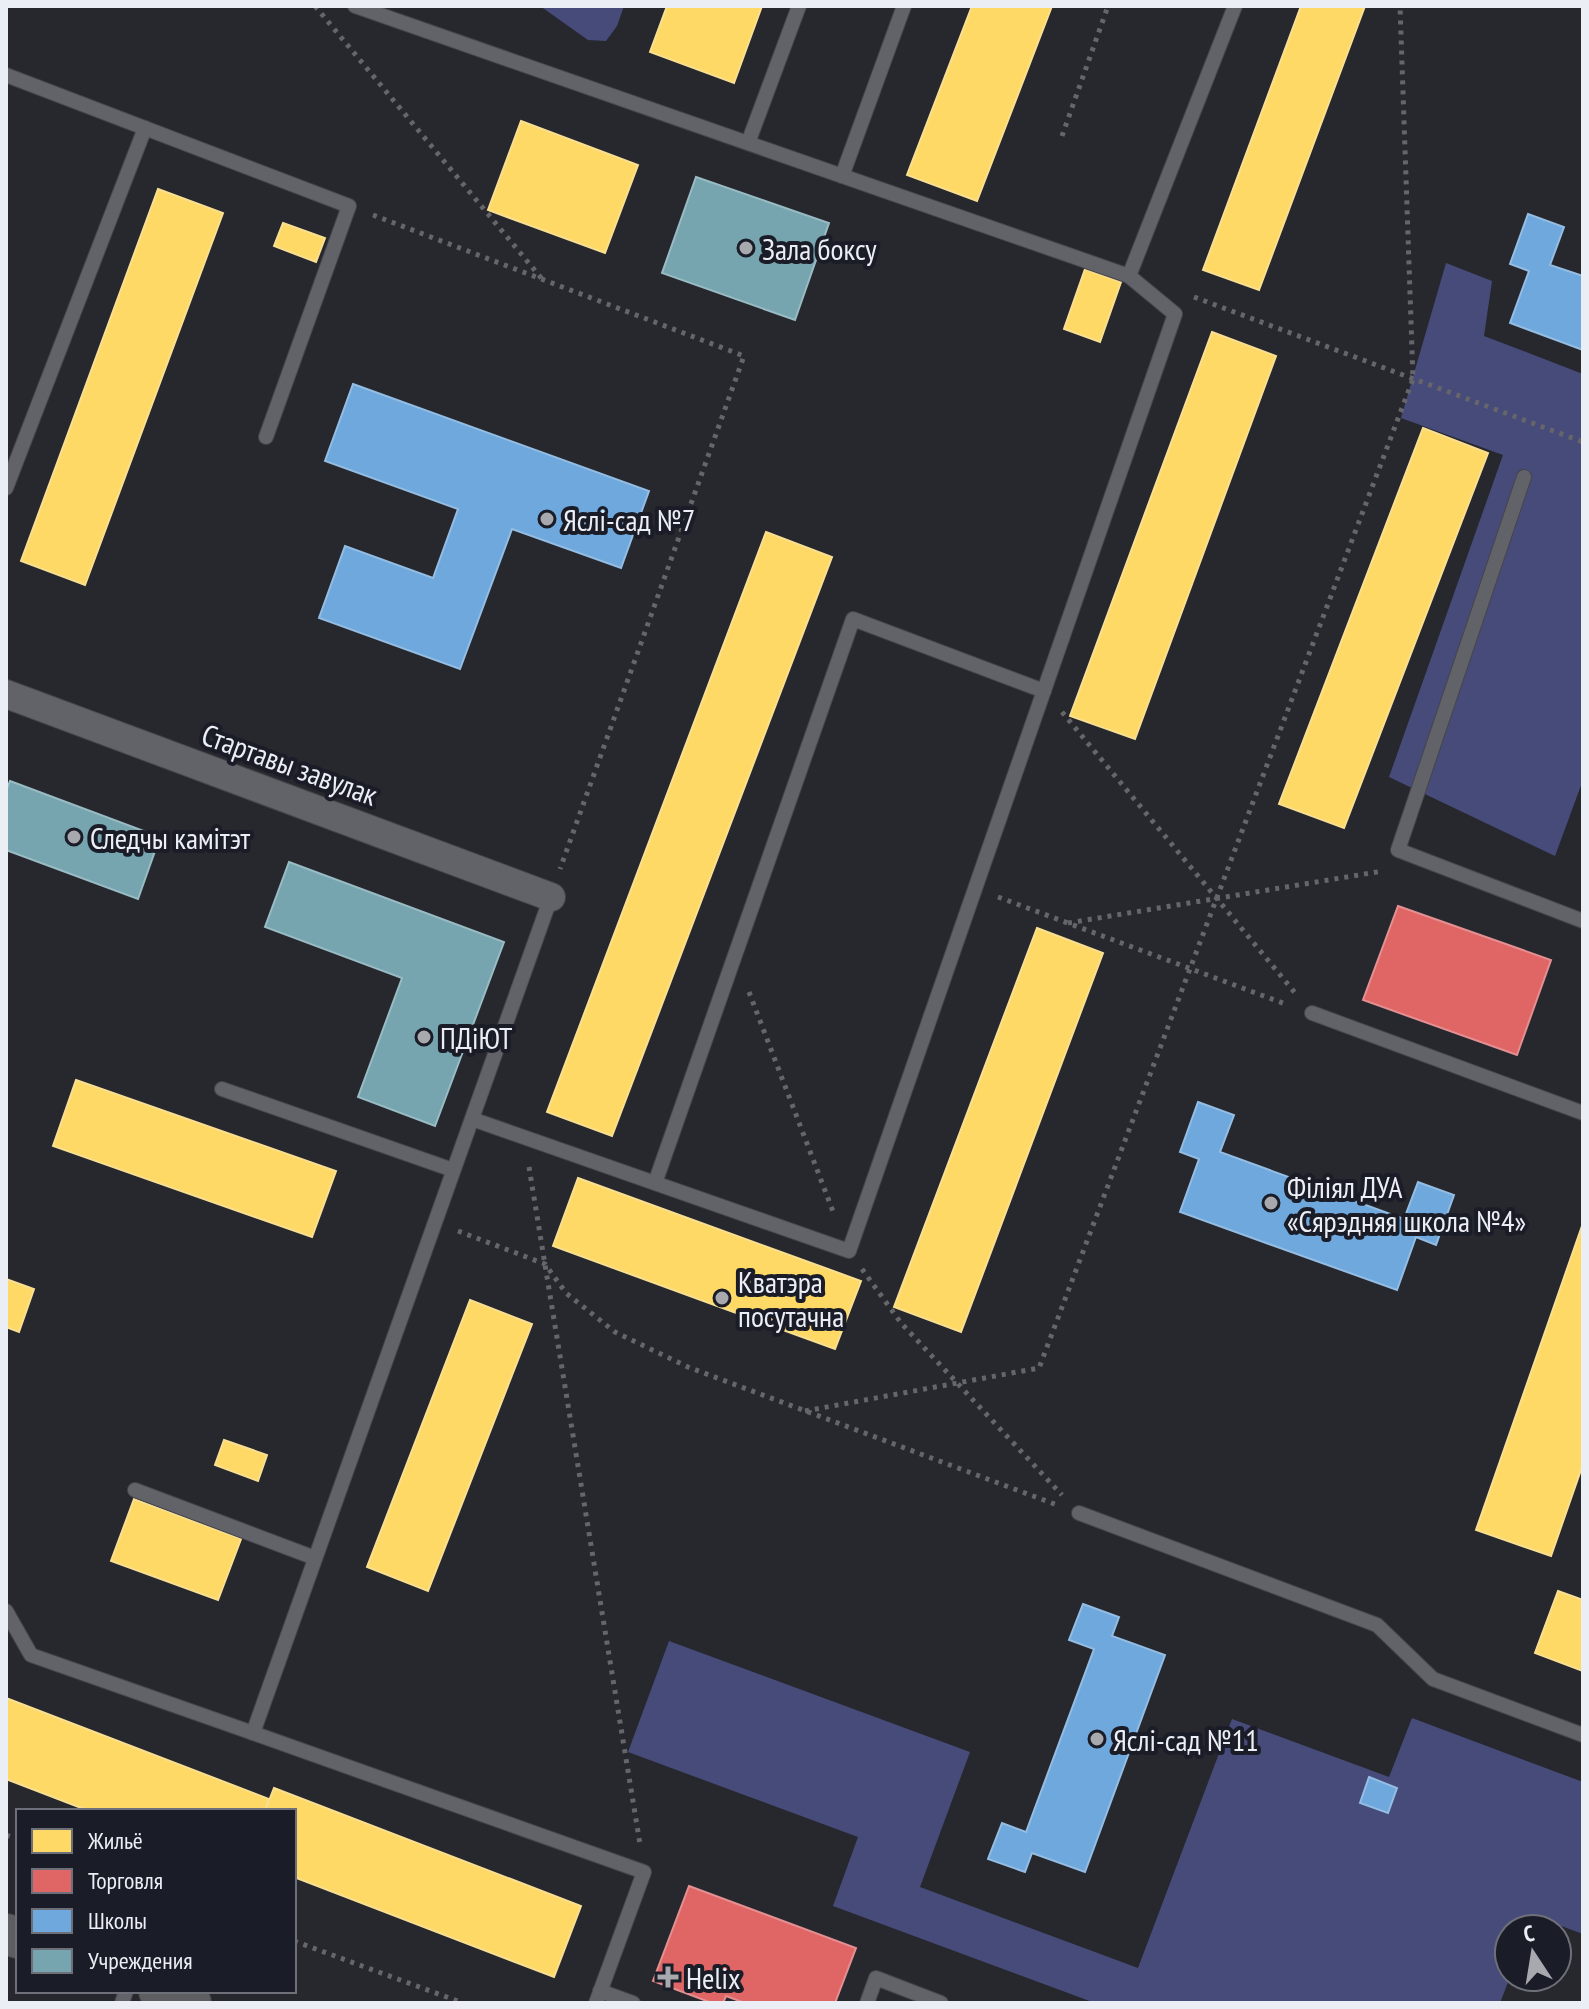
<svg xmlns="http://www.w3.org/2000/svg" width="1589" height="2009" font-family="'PT Sans Narrow',sans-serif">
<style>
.forest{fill:#474b7a}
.homes{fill:#ffd966;stroke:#f9df91;stroke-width:2}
.shops{fill:#e06666;stroke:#e48f91;stroke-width:2}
.schools{fill:#6fa8dc;stroke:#94bde4;stroke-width:2}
.public{fill:#76a5af;stroke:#99bbc4;stroke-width:2}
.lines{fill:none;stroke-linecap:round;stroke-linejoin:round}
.lane-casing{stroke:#45454b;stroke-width:16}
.street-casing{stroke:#45454b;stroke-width:30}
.secondary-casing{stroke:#45454b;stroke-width:42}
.path{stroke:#66666a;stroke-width:5;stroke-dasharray:4 6;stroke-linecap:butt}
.lane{stroke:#626368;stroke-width:14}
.street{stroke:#626368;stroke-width:28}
.secondary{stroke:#5e5e60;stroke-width:40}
.poi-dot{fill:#a7a9af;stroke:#1a1c27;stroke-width:3}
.labels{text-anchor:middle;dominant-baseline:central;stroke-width:8;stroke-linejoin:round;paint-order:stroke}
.poi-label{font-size:30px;fill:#eceef5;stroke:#1a1c27;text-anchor:start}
.street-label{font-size:30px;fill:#eceef5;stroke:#1a1c27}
</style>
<rect width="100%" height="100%" fill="#27282e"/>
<g class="forest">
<path d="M540 6H624L617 26 606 41 588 40Z"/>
<path d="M1446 263 1492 281 1484 336 1583 374V780L1555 856 1389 777 1503 455 1401 418Z"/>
<path d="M669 1641 970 1752 920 1887 1138 1968 1232 1719 1389 1777 1412 1718 1583 1782V1934L1534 1916 1528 1929H1509L1510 1977 1500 2003H1095L833 1906 858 1837 628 1752Z"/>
</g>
<g class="homes">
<path d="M667 6H762L734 83 650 52Z"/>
<path d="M972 6H1052L977 201 907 175Z"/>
<path d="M1301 6H1365L1259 290 1203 270Z"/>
<path d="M521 121 638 165 605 253 488 210Z"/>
<path d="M158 189 223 213 85 585 21 561Z"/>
<path d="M283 223 325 238 316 262 274 246Z"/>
<path d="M1085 269 1121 282 1100 342 1064 329Z"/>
<path d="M1212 332 1276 356 1135 739 1070 716Z"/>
<path d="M1423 428 1488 453 1344 828 1279 804Z"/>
<path d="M766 532 832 557 612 1136 547 1112Z"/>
<path d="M1037 928 1103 953 961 1332 894 1307Z"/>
<path d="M76 1080 336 1171 312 1237 53 1146Z"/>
<path d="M578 1178 861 1281 835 1349 553 1246Z"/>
<path d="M1583 1223V1464L1551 1556 1476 1530Z"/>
<path d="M6 1279 34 1289 19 1332 6 1327Z"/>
<path d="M470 1300 532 1324 428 1591 367 1567Z"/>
<path d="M224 1440 267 1455 258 1481 215 1465Z"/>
<path d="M134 1499 241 1539 218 1600 111 1561Z"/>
<path d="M1558 1591 1583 1600V1671L1535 1653Z"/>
<path d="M6 1698 269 1799 265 1811H89L6 1779Z"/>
<path d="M274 1788 581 1906 554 1977 294 1877V1811H265Z"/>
</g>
<g class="shops">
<path d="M1398 906 1551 960 1517 1055 1363 1000Z"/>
<path d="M689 1886 856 1948 835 2003H745L726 1996 723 2003H712L653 1981Z"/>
</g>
<g class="schools">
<path d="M1528 214 1564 227 1550 265 1583 276V350L1510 323 1529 271 1510 264Z"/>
<path d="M353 384 649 491 621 568 512 529 460 669 319 618 345 546 433 578 458 509 325 461Z"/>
<path d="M1198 1102 1234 1115 1220 1152 1404 1219 1418 1182 1454 1195 1436 1245 1416 1237 1397 1290 1180 1212 1199 1159 1180 1152Z"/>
<path d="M1083 1604 1119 1617 1112 1636 1165 1655 1085 1872 1032 1853 1025 1872 988 1859 1002 1823 1026 1832 1094 1649 1069 1640Z"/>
<path d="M1369 1777 1397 1788 1388 1813 1360 1803Z"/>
</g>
<g class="public">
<path d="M696 177 829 223 795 320 662 273Z"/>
<path d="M10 781 160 837 138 899 6 850V791Z"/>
<path d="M289 862 504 942 435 1126 358 1097 402 978 265 927Z"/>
</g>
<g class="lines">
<defs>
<g id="lane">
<path d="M355 6 1129 276"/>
<path d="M6 75 349 206 266 437"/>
<path d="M748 143 799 6"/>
<path d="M842 176 904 6"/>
<path d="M1524 477 1398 850 1583 921"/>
<path d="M6 488 145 128"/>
<path d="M551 897 253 1733 644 1872 596 2003"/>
<path d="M1312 1013 1583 1113"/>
<path d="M222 1089 453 1170"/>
<path d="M472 1119 849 1251 1175 314 1129 276 1235 6"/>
<path d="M655 1183 853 619 1044 691"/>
<path d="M135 1490 315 1558"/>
<path d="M1079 1513 1377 1625 1433 1679 1583 1735"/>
<path d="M6 1611 31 1655 253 1733"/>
<path d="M600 1991 633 2003"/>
<path d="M122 2003 126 1991"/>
<path d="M867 2003 876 1978 941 2003"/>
</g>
<path id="street" d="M6 694 551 897"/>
<g id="secondary">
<path d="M6 1934 18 1938"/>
<path d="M159 1991 191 2003"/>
</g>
</defs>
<use href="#lane" class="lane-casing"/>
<use href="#street" class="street-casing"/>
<use href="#secondary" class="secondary-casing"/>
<g class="path">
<path d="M315 6 542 279"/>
<path d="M1062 136 1108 6"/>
<path d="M373 215 744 356 560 869"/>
<path d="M1194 297 1583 442"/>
<path d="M1062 712 1296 994"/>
<path d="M998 897 1288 1005"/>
<path d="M1068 923 1383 871"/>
<path d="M749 992 834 1214"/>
<path d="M529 1167 640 1844"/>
<path d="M458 1231 545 1264 566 1293 615 1332 688 1367 1057 1505"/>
<path d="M862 1269 901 1323 1062 1495"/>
<path d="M805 1411 1039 1368 1413 379 1400 6"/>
<path d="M6 1835 18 1839"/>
<path d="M294 1941 463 2003"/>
</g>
<use href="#lane" class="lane"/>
<use href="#street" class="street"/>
<use href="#secondary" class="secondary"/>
</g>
<g class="poi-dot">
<circle cx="746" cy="248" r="8"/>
<circle cx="547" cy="519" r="8"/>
<circle cx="74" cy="837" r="8"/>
<circle cx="424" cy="1037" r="8"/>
<circle cx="1271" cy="1203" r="8"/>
<circle cx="722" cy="1298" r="8"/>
<circle cx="1097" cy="1739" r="8"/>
<path d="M664 1965h8v8h8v8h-8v8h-8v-8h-8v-8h8z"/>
</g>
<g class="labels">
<g class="poi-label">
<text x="762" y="248">Зала боксу</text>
<text x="563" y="519">Яслі-сад №7</text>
<text x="90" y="837">Следчы камітэт</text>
<text x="440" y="1037">ПДіЮТ</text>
<text x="1287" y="1186">Філіял ДУА<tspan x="1287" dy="34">«Сярэдняя школа №4»</tspan></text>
<text x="738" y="1281">Кватэра<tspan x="738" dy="34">посутачна</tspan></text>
<text x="1113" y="1739">Яслі-сад №11</text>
<text x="686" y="1977">Helix</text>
</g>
<g class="street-label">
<text transform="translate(290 764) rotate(20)">Стартавы завулак</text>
</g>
</g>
<rect width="1589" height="2009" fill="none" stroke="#eceef5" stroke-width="16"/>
<rect x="16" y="1809" width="280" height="184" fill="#1a1c27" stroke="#6e7079" stroke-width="2"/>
<rect x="32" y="1829" width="40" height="24" fill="#ffd966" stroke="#6e7079" stroke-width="2"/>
<text x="88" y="1849" font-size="24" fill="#eceef5">Жильё</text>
<rect x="32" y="1869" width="40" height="24" fill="#e06666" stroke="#6e7079" stroke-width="2"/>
<text x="88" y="1889" font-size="24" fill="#eceef5">Торговля</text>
<rect x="32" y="1909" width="40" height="24" fill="#6fa8dc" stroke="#6e7079" stroke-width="2"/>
<text x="88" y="1929" font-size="24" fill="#eceef5">Школы</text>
<rect x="32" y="1949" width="40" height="24" fill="#76a5af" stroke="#6e7079" stroke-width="2"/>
<text x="88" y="1969" font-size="24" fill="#eceef5">Учреждения</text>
<g transform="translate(1533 1953) rotate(348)"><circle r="38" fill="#1a1c27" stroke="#6e7079" stroke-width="2"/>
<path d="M0-6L14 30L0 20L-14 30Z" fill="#a7a9af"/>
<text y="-12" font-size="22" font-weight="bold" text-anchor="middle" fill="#eceef5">С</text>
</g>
</svg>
